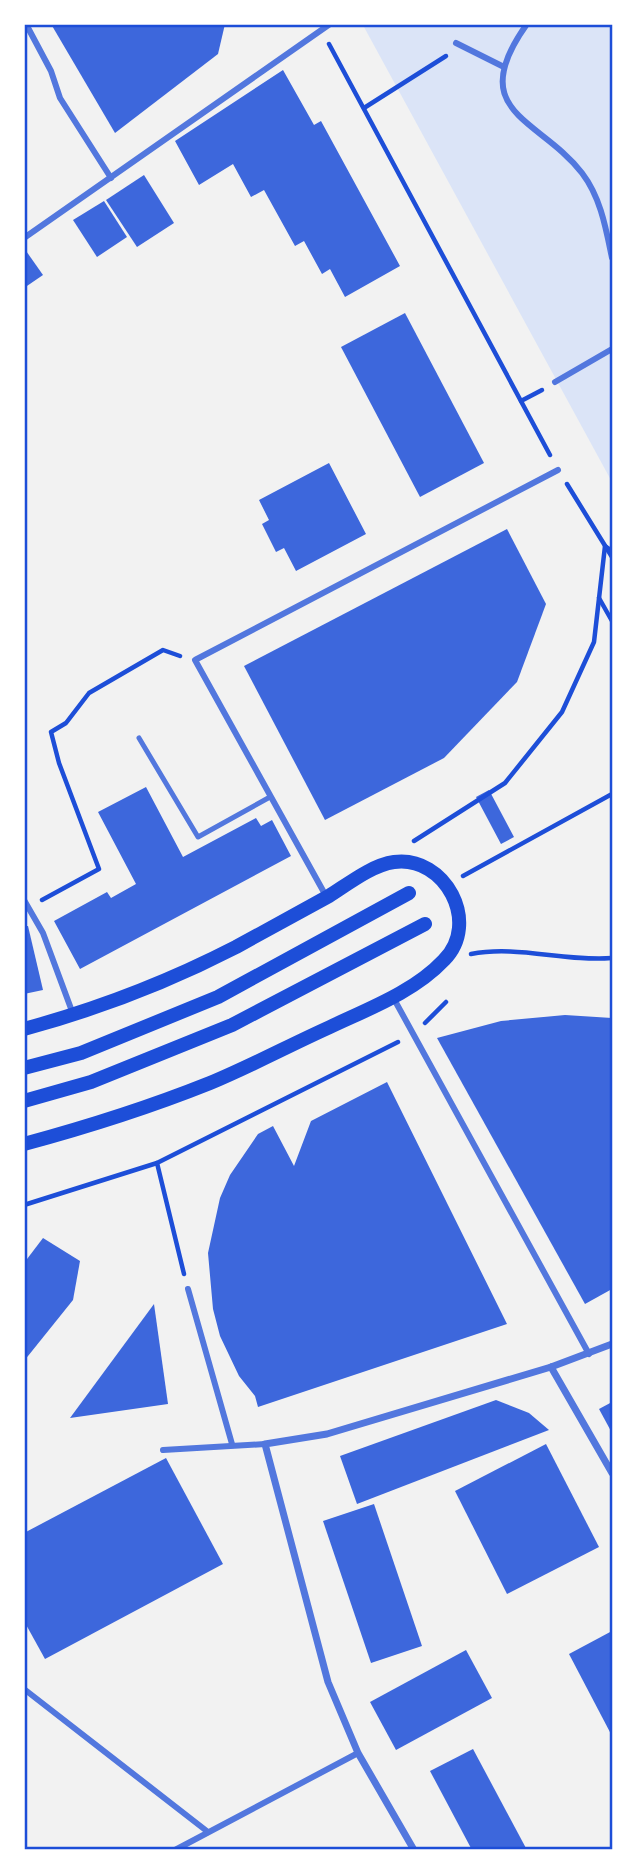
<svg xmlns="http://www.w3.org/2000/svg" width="637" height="1874" font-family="Cabin,sans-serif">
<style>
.green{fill:#dbe4f7}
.building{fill:#3d67dc}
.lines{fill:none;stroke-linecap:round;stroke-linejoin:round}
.path{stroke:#1d4ed8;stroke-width:4.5}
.service{stroke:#5277de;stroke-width:5}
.pedestrian{stroke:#5277de;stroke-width:6}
.minor{stroke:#5277de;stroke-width:7}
.secondary{stroke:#1d4ed8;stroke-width:14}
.neatline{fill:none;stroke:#1d4ed8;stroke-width:2.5}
</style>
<rect width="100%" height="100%" fill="#f2f2f2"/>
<path class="green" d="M368 24 612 25V482L364 27Z"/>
<g class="building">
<path d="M51 24H225L218 54 115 133Z"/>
<path d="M283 70 314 125 321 121 400 266 345 297 330 269 322 274 304 241 295 246 264 190 251 197 233 164 199 185 175 141Z"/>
<path d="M144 175 174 223 137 247 106 200Z"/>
<path d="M104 201 127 237 97 257 73 220Z"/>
<path d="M24 248 43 275 24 288Z"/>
<path d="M405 313 484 463 420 497 341 347Z"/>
<path d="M329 463 366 534 296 571 284 548 276 552 262 524 269 520 259 500Z"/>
<path d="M507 529 546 604 517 682 444 758 325 820 244 666Z"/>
<path d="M146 787 183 857 256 818 261 826 272 820 291 856 80 969 54 921 107 892 111 898 136 884 98 812Z"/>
<path d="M489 790 514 837 501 844 476 797Z"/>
<path d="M24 926H28L43 990 24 994Z"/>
<path d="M565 1015 612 1018V1289L585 1304 437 1038 501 1021Z"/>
<path d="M387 1082 507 1324 258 1407 255 1396 239 1376 220 1336 213 1309 208 1253 220 1198 230 1175 258 1134 273 1126 294 1166 311 1121Z"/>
<path d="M43 1238 80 1261 73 1300 24 1361V1263Z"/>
<path d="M154 1304 168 1404 70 1418Z"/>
<path d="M496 1400 529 1413 549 1430 357 1504 340 1456Z"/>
<path d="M612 1402V1433L599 1409Z"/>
<path d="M546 1444 599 1547 507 1594 455 1491Z"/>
<path d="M166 1458 223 1564 45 1659 24 1621V1533Z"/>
<path d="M374 1504 422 1646 371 1663 323 1521Z"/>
<path d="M612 1631V1736L569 1654Z"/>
<path d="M466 1650 492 1698 396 1750 370 1702Z"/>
<path d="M473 1749 527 1850H472L430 1771Z"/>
</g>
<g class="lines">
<g class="path">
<path d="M329 44 550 455"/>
<path d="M364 108 446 56"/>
<path d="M521 401 542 390"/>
<path d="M567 484 612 557"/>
<path d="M599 598 612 621"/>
<path d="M414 841 505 783 562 712 594 642 605 546 612 551"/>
<path d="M463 876 612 794"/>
<path d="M42 900 99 869 59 763 51 732 66 723 89 693 163 650 180 656"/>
<path d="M471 954C518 945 565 962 612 958"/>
<path d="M425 1023 446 1002"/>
<path d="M157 1163 184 1274"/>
<path d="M24 1205 157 1163 398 1042"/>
</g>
<path class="service" d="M139 738 198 837 270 797"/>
<g class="pedestrian">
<path d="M26 24 51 71 60 98 111 178"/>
<path d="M527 24C463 113 540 118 582 173 601 198 606 229 612 258"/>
<path d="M456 43 504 67"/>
<path d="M24 238 330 24"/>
<path d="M555 382 612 349"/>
<path d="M326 896 195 660 558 470"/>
<path d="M24 900 43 933 73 1014"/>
<path d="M394 999 589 1354"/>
<path d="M188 1289 232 1444"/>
<path d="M163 1450 265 1444"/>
<path d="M24 1689 208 1832"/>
<path d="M175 1850 358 1753"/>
</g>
<g class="minor">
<path d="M551 1367 612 1473"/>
<path d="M414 1850 358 1753 328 1682 265 1444 327 1434 551 1367 612 1344"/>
</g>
<g class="secondary">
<path d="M24 1029C98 1009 168 982 236 947 267 930 298 913 329 896 348 884 372 865 394 862 445 855 481 923 444 960 414 992 368 1009 330 1027 290 1045 251 1066 210 1083 150 1107 87 1127 24 1144"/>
<path d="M24 1068 81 1053 218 997 409 893"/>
<path d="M24 1101 91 1082 232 1025 425 924"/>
</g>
</g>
<rect width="637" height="1874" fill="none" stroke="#ffffff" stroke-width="52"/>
<rect x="26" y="26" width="585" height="1822" class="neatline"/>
</svg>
